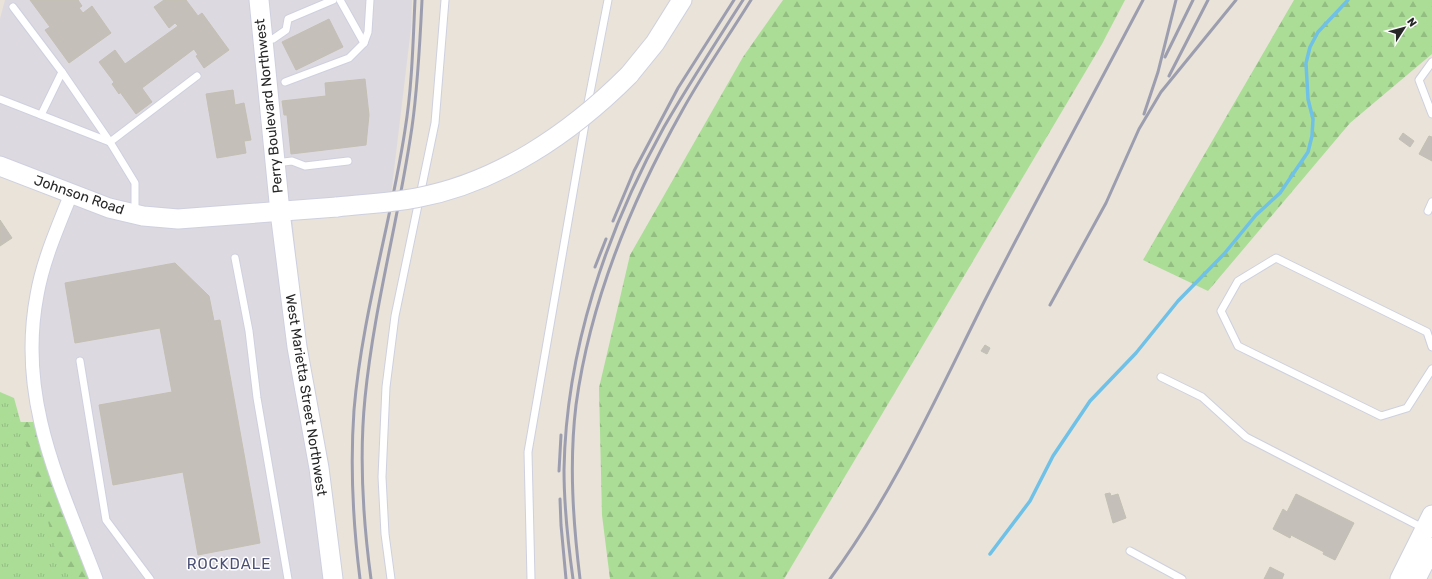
<svg xmlns="http://www.w3.org/2000/svg" width="1432" height="579" font-family="Rubik,sans-serif">
<style>
.industrial{fill:#dcd9e1}
.forest{fill:url(#forest-firs)}
.park{fill:url(#park-tufts)}
.lines{fill:none;stroke-linecap:round;stroke-linejoin:round}
.stream{stroke:#70c1e7;stroke-width:3.5}
.building{fill:#c4c0b9;stroke:#c4bfb3}
.lane-casing{stroke:#ced0df;stroke-width:9}
.street-casing{stroke:#ced0df;stroke-width:15}
.secondary-casing{stroke:#ced0df;stroke-width:21}
.lane{stroke:#fff;stroke-width:7}
.street{stroke:#fff;stroke-width:13}
.secondary{stroke:#fff;stroke-width:19}
.rail{stroke:#9c9eb0;stroke-width:3}
.secondary-bridge-casing{stroke:#ced0df;stroke-width:21;stroke-linecap:butt}
.secondary-bridge{stroke:#fff;stroke-width:19}
.labels{text-anchor:middle;dominant-baseline:central;stroke-width:3;stroke-linejoin:round;paint-order:stroke}
.street-label{font-size:14px;fill:#272727;stroke:#fff}
.neighbourhood-label{font-size:15px;letter-spacing:1px;fill:#4a4f74;stroke:#fff}
</style>
<defs>
<pattern id="forest-firs" width="22" height="20" patternUnits="userSpaceOnUse"><rect width="22" height="20" fill="#abdd97"/><path d="M5 1l3.5 6h-7zM16 11l3.5 6h-7z" fill="#93be82"/></pattern>
<pattern id="park-tufts" width="24" height="20" patternUnits="userSpaceOnUse"><rect width="24" height="20" fill="#abdd97"/><path d="M3 7l-1-3M5 7V3M7 7l1-3M15 17l-1-3M17 17v-4M19 17l1-3" fill="none" stroke="#93be82"/></pattern>
</defs>
<rect width="100%" height="100%" fill="#e9e3d9"/>
<path class="industrial" d="M5 0H412L411 28 391 195 291 206 328 579H90L40 410 28 320 74 188 0 160V19Z"/>
<g class="forest">
<path d="M783 0H1125L1102 44 784 579H610L602 515 599 388 630 255 743 57Z"/>
<path d="M1294 0H1432V54L1350 123 1208 291 1143 260Z"/>
<path d="M0 422H43L90 579H0Z"/>
</g>
<path class="park" d="M0 392 14 398 55 547 70 579H0Z"/>
<g class="lines">
<path class="stream" d="M990 554 1030 501 1053 456 1090 401 1136 353 1178 301 1224 254 1256 215 1280 193 1308 152 1312 136 1313 119 1308 99 1306 63 1310 47 1318 32 1348 0"/>
</g>
<g class="building">
<path d="M30 0H78L82 6 79 8 83 13 92 6 111 33 69 63 45 30 50 27Z"/>
<path d="M164 0H186L198 16 202 13 229 50 204 68 196 56 198 55 194 49 142 88 152 102 136 114 120 92 119 94 112 84 114 82 99 62 115 50 125 64 178 26 175 23 169 28 154 7Z"/>
<path d="M329 19 343 47 296 70 282 42Z"/>
<path d="M365 79 369 115 366 145 291 154 287 115H284L282 101 326 96 325 83Z"/>
<path d="M233 90 235 105 244 103 251 140 244 141 246 153 217 158 206 94Z"/>
<path d="M1403 133 1414 141 1410 147 1399 139Z"/>
<path d="M1429 136 1432 137V161L1419 154Z"/>
<path d="M0 220 12 238 0 246Z"/>
<path d="M175 263 209 296 214 321 220 320 260 543 198 555 183 472 113 485 99 405 172 392 160 328 75 343 65 283Z"/>
<path d="M985 345 990 348 987 354 981 351Z"/>
<path d="M1110 493 1111 496 1118 494 1126 518 1113 523 1105 494Z"/>
<path d="M1296 494 1354 523 1335 560 1323 554 1324 552 1291 535 1290 538 1273 529 1283 509 1287 512Z"/>
<path d="M1270 567 1284 574 1282 579H1264Z"/>
</g>
<g class="lines">
<defs>
<g id="lane">
<path d="M13 7 62 72"/>
<path d="M263 40 273 39 286 30 288 19 333 0"/>
<path d="M364 43 368 32 370 0"/>
<path d="M1432 62 1419 80 1432 114"/>
<path d="M62 72 110 142 41 115Z"/>
<path d="M285 82 349 58 364 43 340 0"/>
<path d="M0 99 41 115"/>
<path d="M587 108 608 0"/>
<path d="M275 163 292 161 305 166 348 161"/>
<path d="M1428 211 1432 202"/>
<path d="M135 214V183L110 142 197 76"/>
<path d="M235 258 249 331 257 398 288 579"/>
<path d="M1432 347 1427 332 1276 258 1238 281 1221 311 1238 346 1381 416 1407 408 1432 369"/>
<path d="M80 361 106 520 150 579"/>
<path d="M1161 377 1202 397 1246 437 1425 529"/>
<path d="M1130 551 1182 579"/>
<path d="M391 579 385 534 382 477 386 387 395 316 435 123 445 0"/>
<path d="M531 579 528 452 586 118"/>
</g>
<path id="street" d="M71 194C58 227 43 260 37 295 17 400 60 484 96 579"/>
<g id="secondary">
<path d="M259 0 280 212 297 347 319 468 333 579"/>
<path d="M629 75 655 43 682 0"/>
<path d="M0 166 109 208 143 216 178 219 337 207"/>
<path d="M1400 579 1432 515"/>
<path d="M1416 579 1432 547"/>
</g>
</defs>
<use href="#lane" class="lane-casing"/>
<use href="#street" class="street-casing"/>
<use href="#secondary" class="secondary-casing"/>
<use href="#lane" class="lane"/>
<use href="#street" class="street"/>
<use href="#secondary" class="secondary"/>
<g class="rail">
<path d="M1165 57 1193 0"/>
<path d="M1169 76 1208 0"/>
<path d="M1144 114 1158 72 1176 0"/>
<path d="M613 221 634 171 678 88 734 0"/>
<path d="M595 267 606 239"/>
<path d="M1050 305 1106 203 1139 129 1161 92 1236 0"/>
<path d="M559 471 561 435"/>
<path d="M560 499 561 525 566 579"/>
<path d="M360 579C353 523 350 466 354 410 362 315 391 223 405 130 412 87 413 43 415 0"/>
<path d="M371 579C363 520 359 458 365 398 374 306 399 218 412 127 418 85 420 42 422 0"/>
<path d="M573 579C568 543 564 507 564 470 566 350 606 232 664 127 689 84 716 42 743 0"/>
<path d="M580 579C573 521 569 463 576 405 590 301 631 202 682 111 703 73 728 37 751 0"/>
<path d="M830 579C893 494 937 396 984 302 1036 200 1090 101 1143 0"/>
</g>
<defs>
<path id="secondary-bridge" d="M337 207C363 204 390 203 416 198 498 183 571 133 629 75"/>
</defs>
<use href="#secondary-bridge" class="secondary-bridge-casing"/>
<use href="#secondary-bridge" class="secondary-bridge"/>
</g>
<g class="labels">
<g class="street-label">
<text transform="translate(269 106) rotate(-96)">Perry Boulevard Northwest</text>
<text transform="translate(79 195) rotate(19)">Johnson Road</text>
<text transform="translate(306 395) rotate(81)">West Marietta Street Northwest</text>
</g>
<g class="neighbourhood-label">
<text x="229" y="564">ROCKDALE</text>
</g>
</g>
<g transform="translate(1404 28) rotate(54)" stroke="#ffffff" stroke-width="3" paint-order="stroke">
<path d="M0-3L7 15L0 10L-7 15Z" fill="#272727"/>
<text y="-6" font-size="11" font-weight="bold" text-anchor="middle" fill="#272727">N</text>
</g>
</svg>
